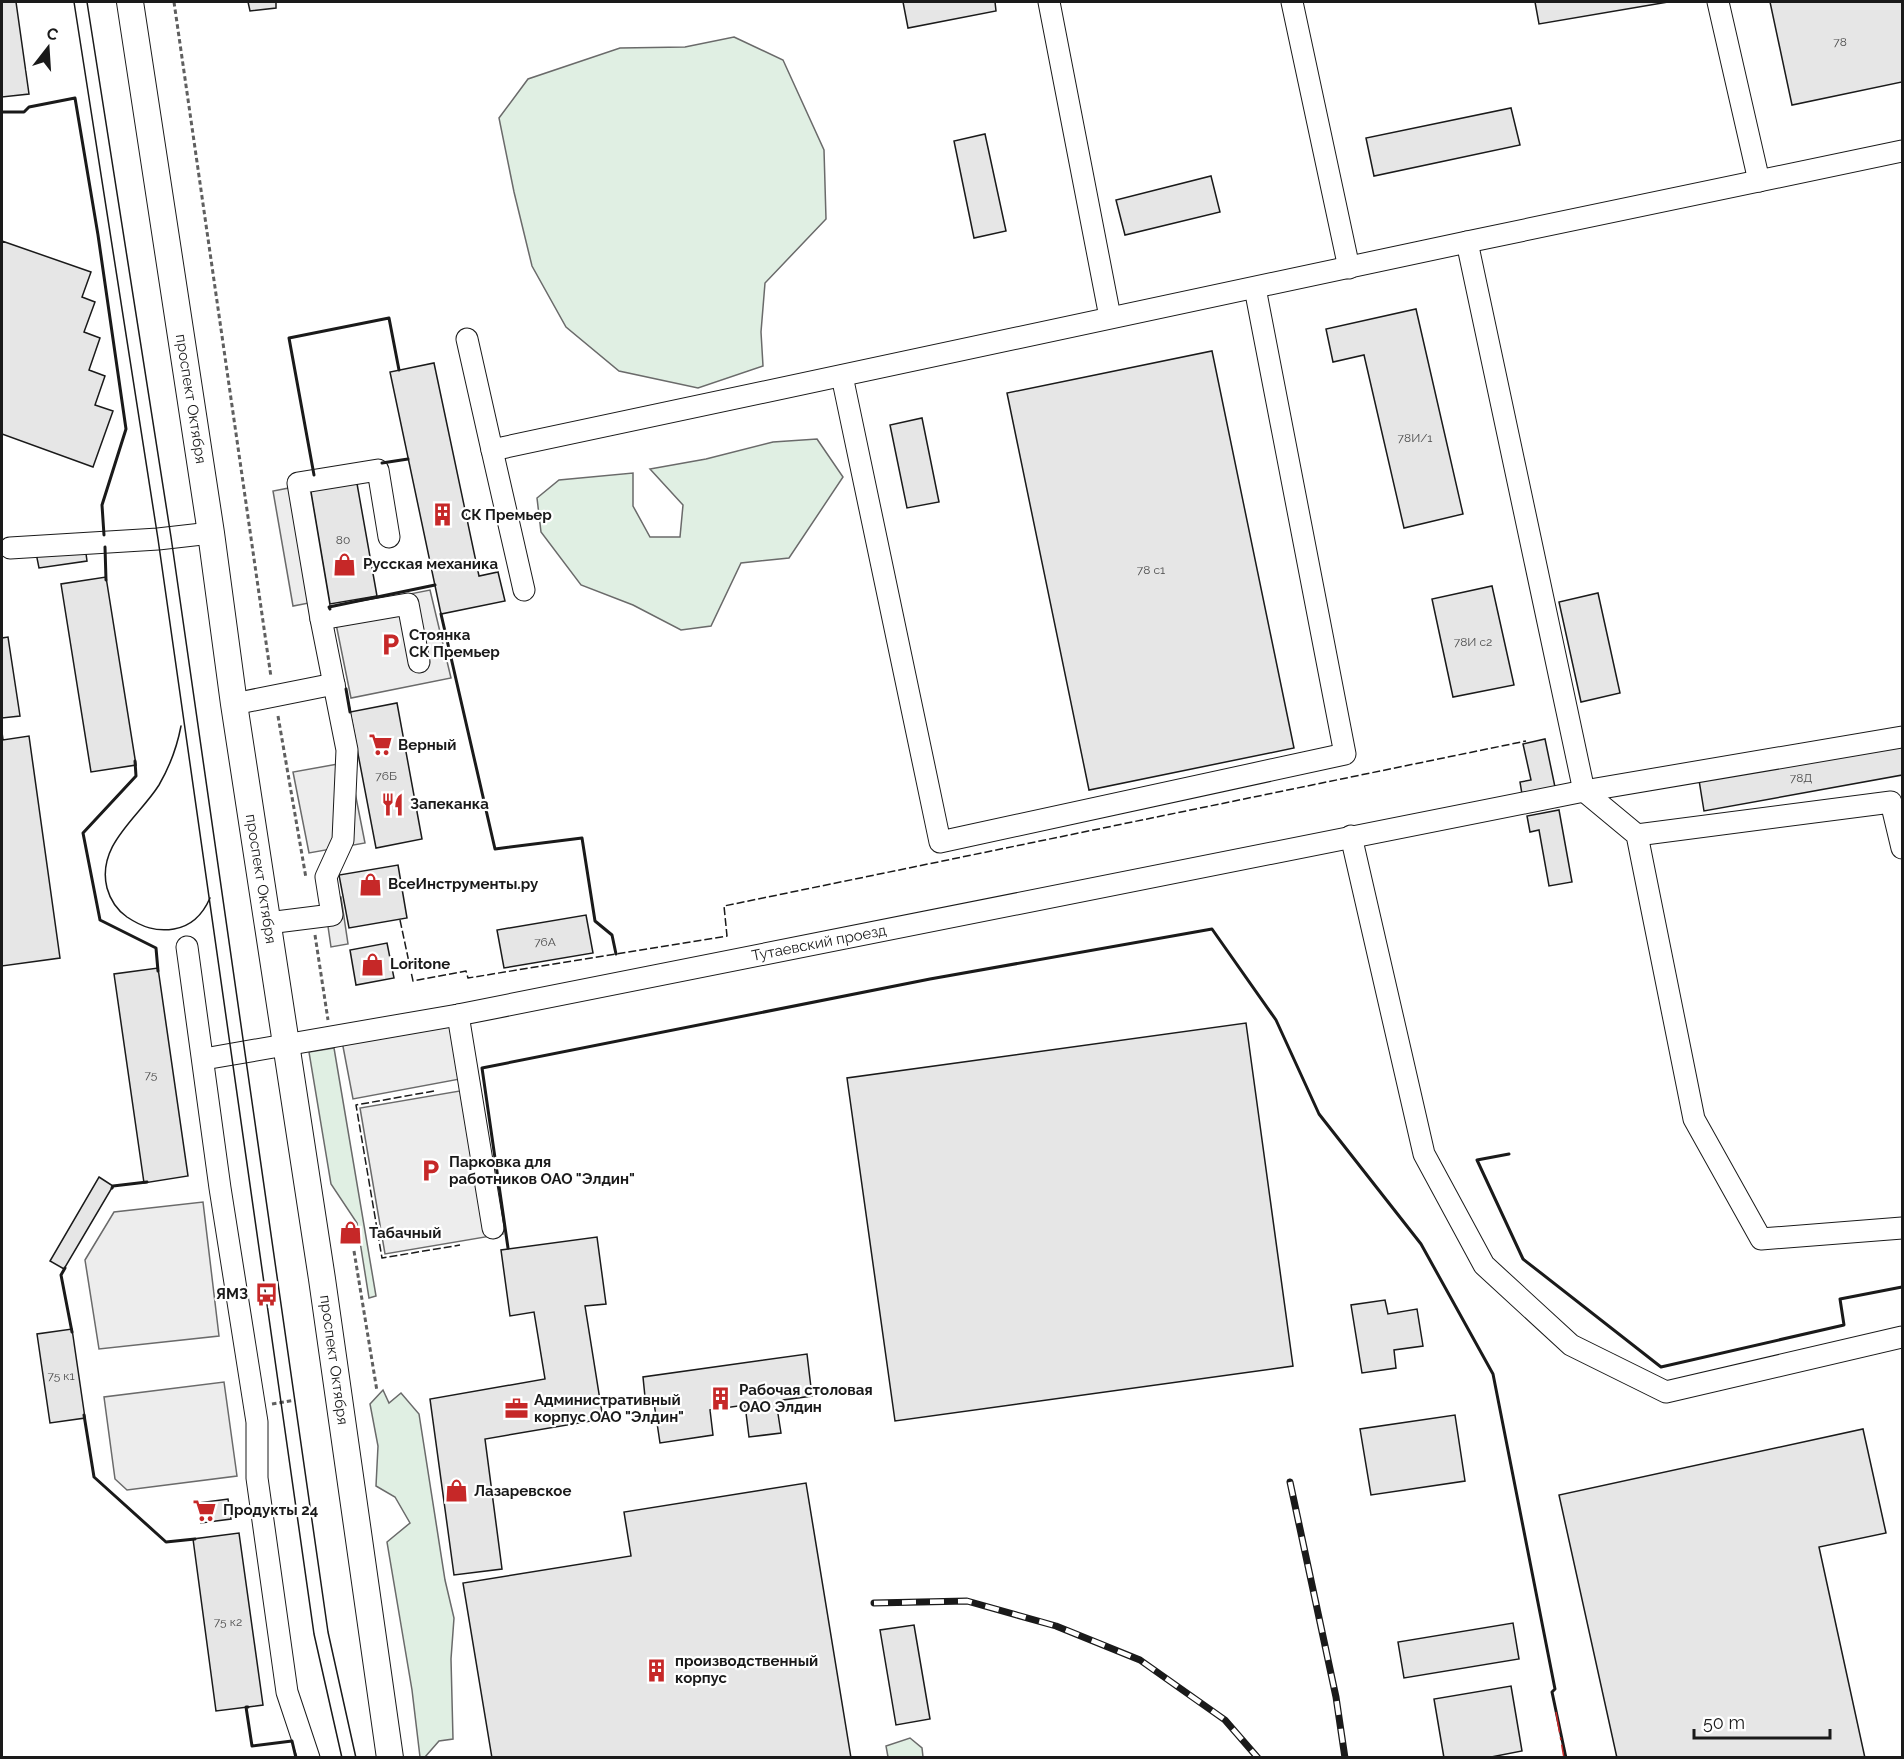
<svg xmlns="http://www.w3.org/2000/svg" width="1904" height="1759" font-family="Raleway,sans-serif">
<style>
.green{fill:#e0efe3;stroke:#6a6a6a;stroke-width:1.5}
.parking{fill:#ededed;stroke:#6a6a6a;stroke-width:1.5}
.building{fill:#e6e6e6;stroke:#1a1a1a;stroke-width:1.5}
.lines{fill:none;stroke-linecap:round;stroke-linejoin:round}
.minor-casing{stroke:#1a1a1a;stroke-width:23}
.major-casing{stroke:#1a1a1a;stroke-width:28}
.path{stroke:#5f5f5f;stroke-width:3;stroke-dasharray:4.5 3;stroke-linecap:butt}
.minor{stroke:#fff;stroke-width:21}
.major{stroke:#fff;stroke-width:26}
.tram{stroke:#1a1a1a;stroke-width:1.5}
.rail-casing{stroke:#1a1a1a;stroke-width:7}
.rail{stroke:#fff;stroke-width:4.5;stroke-dasharray:14;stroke-linecap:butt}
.fence{stroke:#1a1a1a;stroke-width:1.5;stroke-dasharray:8 3;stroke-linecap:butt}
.wall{stroke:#1a1a1a;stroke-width:3}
.power{stroke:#c62828;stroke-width:1.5;stroke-dasharray:21 4.5 3 4.5;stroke-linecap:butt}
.labels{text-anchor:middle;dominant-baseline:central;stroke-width:4.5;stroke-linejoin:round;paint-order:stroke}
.number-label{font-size:12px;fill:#4d4d4d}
.street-label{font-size:15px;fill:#1a1a1a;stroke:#fff}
.poi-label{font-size:15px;font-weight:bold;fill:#1a1a1a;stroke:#fff;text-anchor:start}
</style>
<rect width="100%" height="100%" fill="#fff"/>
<g class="green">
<path d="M734 37 783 60 824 150 826 219 765 283 761 332 763 366 698 388 619 371 566 327 532 266 514 192 499 118 528 79 620 48 685 47Z"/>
<path d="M817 439 843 477 789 558 741 563 711 626 681 630 633 605 581 585 541 532 537 498 559 480 633 473V506L650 537H680L683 505 650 469 706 459 773 442Z"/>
<path d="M334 1048 376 1296 369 1298 357 1223 331 1184 309 1052Z"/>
<path d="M383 1390 389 1403 401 1393 419 1414 445 1580 454 1618 451 1659 453 1739 439 1741 425 1757H420L412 1690 387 1542 410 1523 395 1497 376 1486 378 1446 370 1404Z"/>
<path d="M910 1738 922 1748 923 1757H888L886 1746Z"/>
</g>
<g class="parking">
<path d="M289 488 309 603 293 606 273 491Z"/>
<path d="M430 590 451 678 351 698 333 609Z"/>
<path d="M349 762 365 843 309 853 293 772Z"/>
<path d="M341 897 348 944 331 947 324 899Z"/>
<path d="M449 1017 460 1079 353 1099 341 1036Z"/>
<path d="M477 1088 503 1234 385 1254 360 1108Z"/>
<path d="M203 1202 219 1336 99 1349 85 1260 114 1212Z"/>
<path d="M224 1382 237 1476 127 1490 115 1479 104 1397Z"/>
</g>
<g class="building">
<path d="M2 2H16L29 94 2 97Z"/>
<path d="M248 2H276V8L250 11Z"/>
<path d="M903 2H995L996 11 908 28Z"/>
<path d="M1535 2H1668L1539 24Z"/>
<path d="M1770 2H1902V82L1792 105Z"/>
<path d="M1511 108 1520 145 1374 176 1366 138Z"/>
<path d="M985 134 1006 231 974 238 954 141Z"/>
<path d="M1211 176 1220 212 1125 235 1116 200Z"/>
<path d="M2 241 91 272 82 297 95 302 84 332 100 338 89 370 105 376 95 405 113 411 93 467 2 434Z"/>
<path d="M1416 309 1463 514 1404 528 1364 355 1333 362 1326 329Z"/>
<path d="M1212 351 1294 748 1089 790 1007 393Z"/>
<path d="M434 363 479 576 498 572 505 601 441 614 390 372Z"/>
<path d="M922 418 939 502 907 508 890 425Z"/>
<path d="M356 478 377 596 330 604 310 486Z"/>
<path d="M85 546 87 561 39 568 36 553Z"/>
<path d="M106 577 136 765 91 772 61 584Z"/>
<path d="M1492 586 1514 685 1453 697 1432 599Z"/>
<path d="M1598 593 1620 693 1581 702 1559 602Z"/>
<path d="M8 637 20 716 2 718V638Z"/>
<path d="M397 703 422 839 376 848 350 712Z"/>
<path d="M2 732 3 740 29 736 60 958 2 966Z"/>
<path d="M1545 739 1555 787 1522 794 1520 782 1531 780 1523 744Z"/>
<path d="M1902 744V775L1704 811 1699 780Z"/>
<path d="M1559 810 1572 882 1549 886 1539 830 1530 832 1527 816Z"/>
<path d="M398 865 407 918 349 928 339 875Z"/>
<path d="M586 915 593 953 504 968 497 930Z"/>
<path d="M387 943 394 978 356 985 350 950Z"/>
<path d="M158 968 188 1176 144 1183 114 974Z"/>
<path d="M1246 1023 1293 1366 895 1421 847 1078Z"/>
<path d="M99 1177 113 1186 64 1269 50 1261Z"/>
<path d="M597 1237 606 1304 585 1306 603 1419 485 1439 502 1569 454 1575 430 1399 545 1379 534 1312 510 1316 501 1250Z"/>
<path d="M1385 1300 1388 1314 1417 1309 1423 1346 1394 1350 1396 1368 1362 1373 1351 1305Z"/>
<path d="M72 1329 85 1418 50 1423 37 1334Z"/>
<path d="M807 1354 812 1396 776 1401 781 1433 749 1437 745 1405 710 1410 713 1435 660 1443 653 1396 645 1397 643 1377Z"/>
<path d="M1455 1415 1465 1481 1371 1495 1360 1429Z"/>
<path d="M1863 1429 1886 1533 1819 1547 1865 1758H1617L1559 1495Z"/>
<path d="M806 1483 851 1758H492L463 1583 631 1556 624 1512Z"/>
<path d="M228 1499 231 1519 201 1523 199 1503Z"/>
<path d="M239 1533 263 1705 216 1711 193 1539Z"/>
<path d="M1513 1623 1519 1659 1404 1678 1398 1642Z"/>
<path d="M914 1625 930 1719 896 1725 880 1630Z"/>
<path d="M1511 1686 1522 1751 1486 1758H1444L1434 1699Z"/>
</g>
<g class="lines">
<defs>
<g id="minor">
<path d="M1049 2 1110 317"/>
<path d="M1292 2 1349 268"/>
<path d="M1718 2 1759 181"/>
<path d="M1467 242 1584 791 1637 835 1694 1119 1761 1239 1902 1228"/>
<path d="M467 339 492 450 1467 242 1902 151"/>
<path d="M842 376 940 842 1345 754 1255 288"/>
<path d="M492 450 524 590"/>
<path d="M10 548 158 539 211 533"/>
<path d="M321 619 408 604 419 662"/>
<path d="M234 704 334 684"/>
<path d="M1637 835 1891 802 1902 848"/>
<path d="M1351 836 1424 1154 1484 1265 1571 1345 1666 1392 1902 1337"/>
<path d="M268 923 332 915 326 877 343 840 347 750 321 619 298 483 378 470 389 537"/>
<path d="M187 947 220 1188 257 1422V1478L287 1692 309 1758"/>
<path d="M458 1015 493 1228"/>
<path d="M204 1059 458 1015 1584 791 1902 737"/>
</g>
<path id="major" d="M130 2 211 533 234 704 322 1279 390 1758"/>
</defs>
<use href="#minor" class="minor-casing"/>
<use href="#major" class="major-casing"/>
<g class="path">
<path d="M174 2 271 677"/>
<path d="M278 716 306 878"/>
<path d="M315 935 328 1020"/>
<path d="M354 1251 377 1391"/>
<path d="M272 1404 295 1400"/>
</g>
<use href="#minor" class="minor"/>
<use href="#major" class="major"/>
<g class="tram">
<path d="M74 2 158 539 314 1634 342 1758"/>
<path d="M87 2 171 537 328 1632 356 1758"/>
<path d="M181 726C177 747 170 766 159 785 139 817 96 845 107 888 110 899 117 910 127 917 142 927 156 932 174 929 192 926 203 914 210 898"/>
</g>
<defs>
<g id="rail">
<path d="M1290 1482 1336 1697 1345 1758"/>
<path d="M874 1603 967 1601 1056 1626 1140 1660 1225 1720 1258 1758"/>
</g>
</defs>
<use href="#rail" class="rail-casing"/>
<use href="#rail" class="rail"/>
<g class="fence">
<path d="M400 920 413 981 466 971 468 978 727 936 724 906 1526 741"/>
<path d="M434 1091 356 1105 382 1258 460 1245"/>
</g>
<g class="wall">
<path d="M2 112H24L29 107 75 98 98 235 126 429 102 505 104 535"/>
<path d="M382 463 408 459"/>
<path d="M314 475 289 338 389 318 399 370"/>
<path d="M105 547 106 580"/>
<path d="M330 609 329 607 435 585"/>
<path d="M441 614 495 849 582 838 595 921 612 935 616 954"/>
<path d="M346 689 350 712"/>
<path d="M135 761 136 776 83 833 100 920 156 948 158 971"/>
<path d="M1509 1154 1477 1160 1523 1259 1661 1367 1844 1325 1840 1299 1902 1287"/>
<path d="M112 1188 113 1186 147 1182"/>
<path d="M508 1248 482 1068 930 979 1212 929 1276 1020 1319 1114 1421 1244 1493 1374 1555 1689 1552 1692 1566 1758"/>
<path d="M65 1268 61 1275 72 1332"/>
<path d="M84 1415 94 1477 166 1542 195 1539"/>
<path d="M248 1707H246L252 1746 292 1741 296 1758"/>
</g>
<path class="power" d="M1556 1712 1564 1758"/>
</g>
<defs>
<symbol id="building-bare" viewBox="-9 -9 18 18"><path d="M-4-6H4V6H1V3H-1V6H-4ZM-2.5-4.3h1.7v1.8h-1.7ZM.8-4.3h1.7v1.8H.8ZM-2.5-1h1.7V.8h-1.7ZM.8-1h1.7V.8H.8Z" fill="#c62828" stroke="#fff" stroke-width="2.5" paint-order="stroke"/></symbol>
<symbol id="shop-bare" viewBox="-9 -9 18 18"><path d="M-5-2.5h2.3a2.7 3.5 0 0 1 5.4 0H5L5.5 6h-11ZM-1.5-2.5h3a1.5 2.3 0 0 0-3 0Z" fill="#c62828" stroke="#fff" stroke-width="2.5" paint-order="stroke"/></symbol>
<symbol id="parking-bare" viewBox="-9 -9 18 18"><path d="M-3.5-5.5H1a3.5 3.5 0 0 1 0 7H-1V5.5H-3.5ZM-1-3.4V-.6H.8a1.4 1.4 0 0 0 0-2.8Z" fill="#c62828" stroke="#fff" stroke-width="2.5" paint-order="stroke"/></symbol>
<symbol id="supermarket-bare" viewBox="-9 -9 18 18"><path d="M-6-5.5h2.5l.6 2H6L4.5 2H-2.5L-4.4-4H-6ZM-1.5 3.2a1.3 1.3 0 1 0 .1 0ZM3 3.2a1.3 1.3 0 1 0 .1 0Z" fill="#c62828" stroke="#fff" stroke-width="2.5" paint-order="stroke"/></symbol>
<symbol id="restaurant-bare" viewBox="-9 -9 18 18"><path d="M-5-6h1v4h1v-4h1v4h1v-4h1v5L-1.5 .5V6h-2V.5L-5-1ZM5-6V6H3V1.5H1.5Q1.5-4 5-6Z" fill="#c62828" stroke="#fff" stroke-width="2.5" paint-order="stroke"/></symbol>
<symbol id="bus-bare" viewBox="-9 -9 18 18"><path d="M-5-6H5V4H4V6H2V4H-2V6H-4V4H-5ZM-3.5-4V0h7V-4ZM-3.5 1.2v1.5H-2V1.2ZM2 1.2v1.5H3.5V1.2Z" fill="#c62828" stroke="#fff" stroke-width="2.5" paint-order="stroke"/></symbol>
<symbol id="office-bare" viewBox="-9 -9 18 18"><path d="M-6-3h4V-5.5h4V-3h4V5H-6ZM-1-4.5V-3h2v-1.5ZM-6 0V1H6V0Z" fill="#c62828" stroke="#fff" stroke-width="2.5" paint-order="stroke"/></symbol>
</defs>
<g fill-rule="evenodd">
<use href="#building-bare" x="426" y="498" width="33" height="33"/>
<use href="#shop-bare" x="328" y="548" width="33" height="33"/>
<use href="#parking-bare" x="374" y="628" width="33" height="33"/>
<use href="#supermarket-bare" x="364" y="728" width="33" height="33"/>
<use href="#restaurant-bare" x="376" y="788" width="33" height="33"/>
<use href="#shop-bare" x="354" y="868" width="33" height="33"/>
<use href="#shop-bare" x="356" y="948" width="33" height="33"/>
<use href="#parking-bare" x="414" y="1154" width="33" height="33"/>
<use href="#shop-bare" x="334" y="1216" width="33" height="33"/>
<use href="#bus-bare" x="250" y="1278" width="33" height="33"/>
<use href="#building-bare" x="704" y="1382" width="33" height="33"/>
<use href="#office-bare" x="500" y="1392" width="33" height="33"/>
<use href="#shop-bare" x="440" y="1474" width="33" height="33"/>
<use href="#supermarket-bare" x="188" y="1494" width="33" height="33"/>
<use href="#building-bare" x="640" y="1654" width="33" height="33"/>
</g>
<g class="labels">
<g class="number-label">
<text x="1840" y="42">78</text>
<text x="1415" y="438">78И/1</text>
<text x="343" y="540">80</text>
<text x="1151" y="570">78 с1</text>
<text x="1473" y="642">78И с2</text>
<text x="386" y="776">76Б</text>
<text x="1801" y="778">78Д</text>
<text x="545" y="942">76А</text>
<text x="151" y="1075">75</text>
<text x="61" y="1376">75 к1</text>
<text x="228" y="1622">75 к2</text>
</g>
<g class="street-label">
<text transform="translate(191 399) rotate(81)">проспект Октября</text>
<text transform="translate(261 879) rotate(81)">проспект Октября</text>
<text transform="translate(819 943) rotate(-11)">Тутаевский проезд</text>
<text transform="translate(334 1360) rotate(82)">проспект Октября</text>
</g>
<g class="poi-label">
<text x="461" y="515">СК Премьер</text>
<text x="363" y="564">Русская механика</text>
<text x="409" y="635">Стоянка<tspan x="409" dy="17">СК Премьер</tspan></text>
<text x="398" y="745">Верный</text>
<text x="410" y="804">Запеканка</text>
<text x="388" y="884">ВсеИнструменты.ру</text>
<text x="390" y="964">Loritone</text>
<text x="449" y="1162">Парковка для<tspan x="449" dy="17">работников ОАО "Элдин"</tspan></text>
<text x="369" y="1233">Табачный</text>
<text x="248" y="1294" text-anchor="end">ЯМЗ</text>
<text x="739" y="1390">Рабочая столовая<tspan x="739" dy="17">ОАО Элдин</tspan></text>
<text x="534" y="1400">Административный<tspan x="534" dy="17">корпус ОАО "Элдин"</tspan></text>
<text x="474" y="1491">Лазаревское</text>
<text x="223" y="1510">Продукты 24</text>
<text x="675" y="1661">производственный<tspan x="675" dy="17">корпус</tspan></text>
</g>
</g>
<rect width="1904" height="1759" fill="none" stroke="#1a1a1a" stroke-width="6"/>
<g transform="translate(48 48) rotate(17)" stroke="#ffffff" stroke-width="4.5" paint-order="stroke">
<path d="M0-4.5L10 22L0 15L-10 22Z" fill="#1a1a1a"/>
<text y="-9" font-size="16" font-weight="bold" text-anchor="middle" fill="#1a1a1a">С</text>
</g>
<path d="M1694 1729v9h136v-9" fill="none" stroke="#1a1a1a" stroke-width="3"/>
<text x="1703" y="1729" font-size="18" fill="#1a1a1a" stroke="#ffffff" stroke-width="4.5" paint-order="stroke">50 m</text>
</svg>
